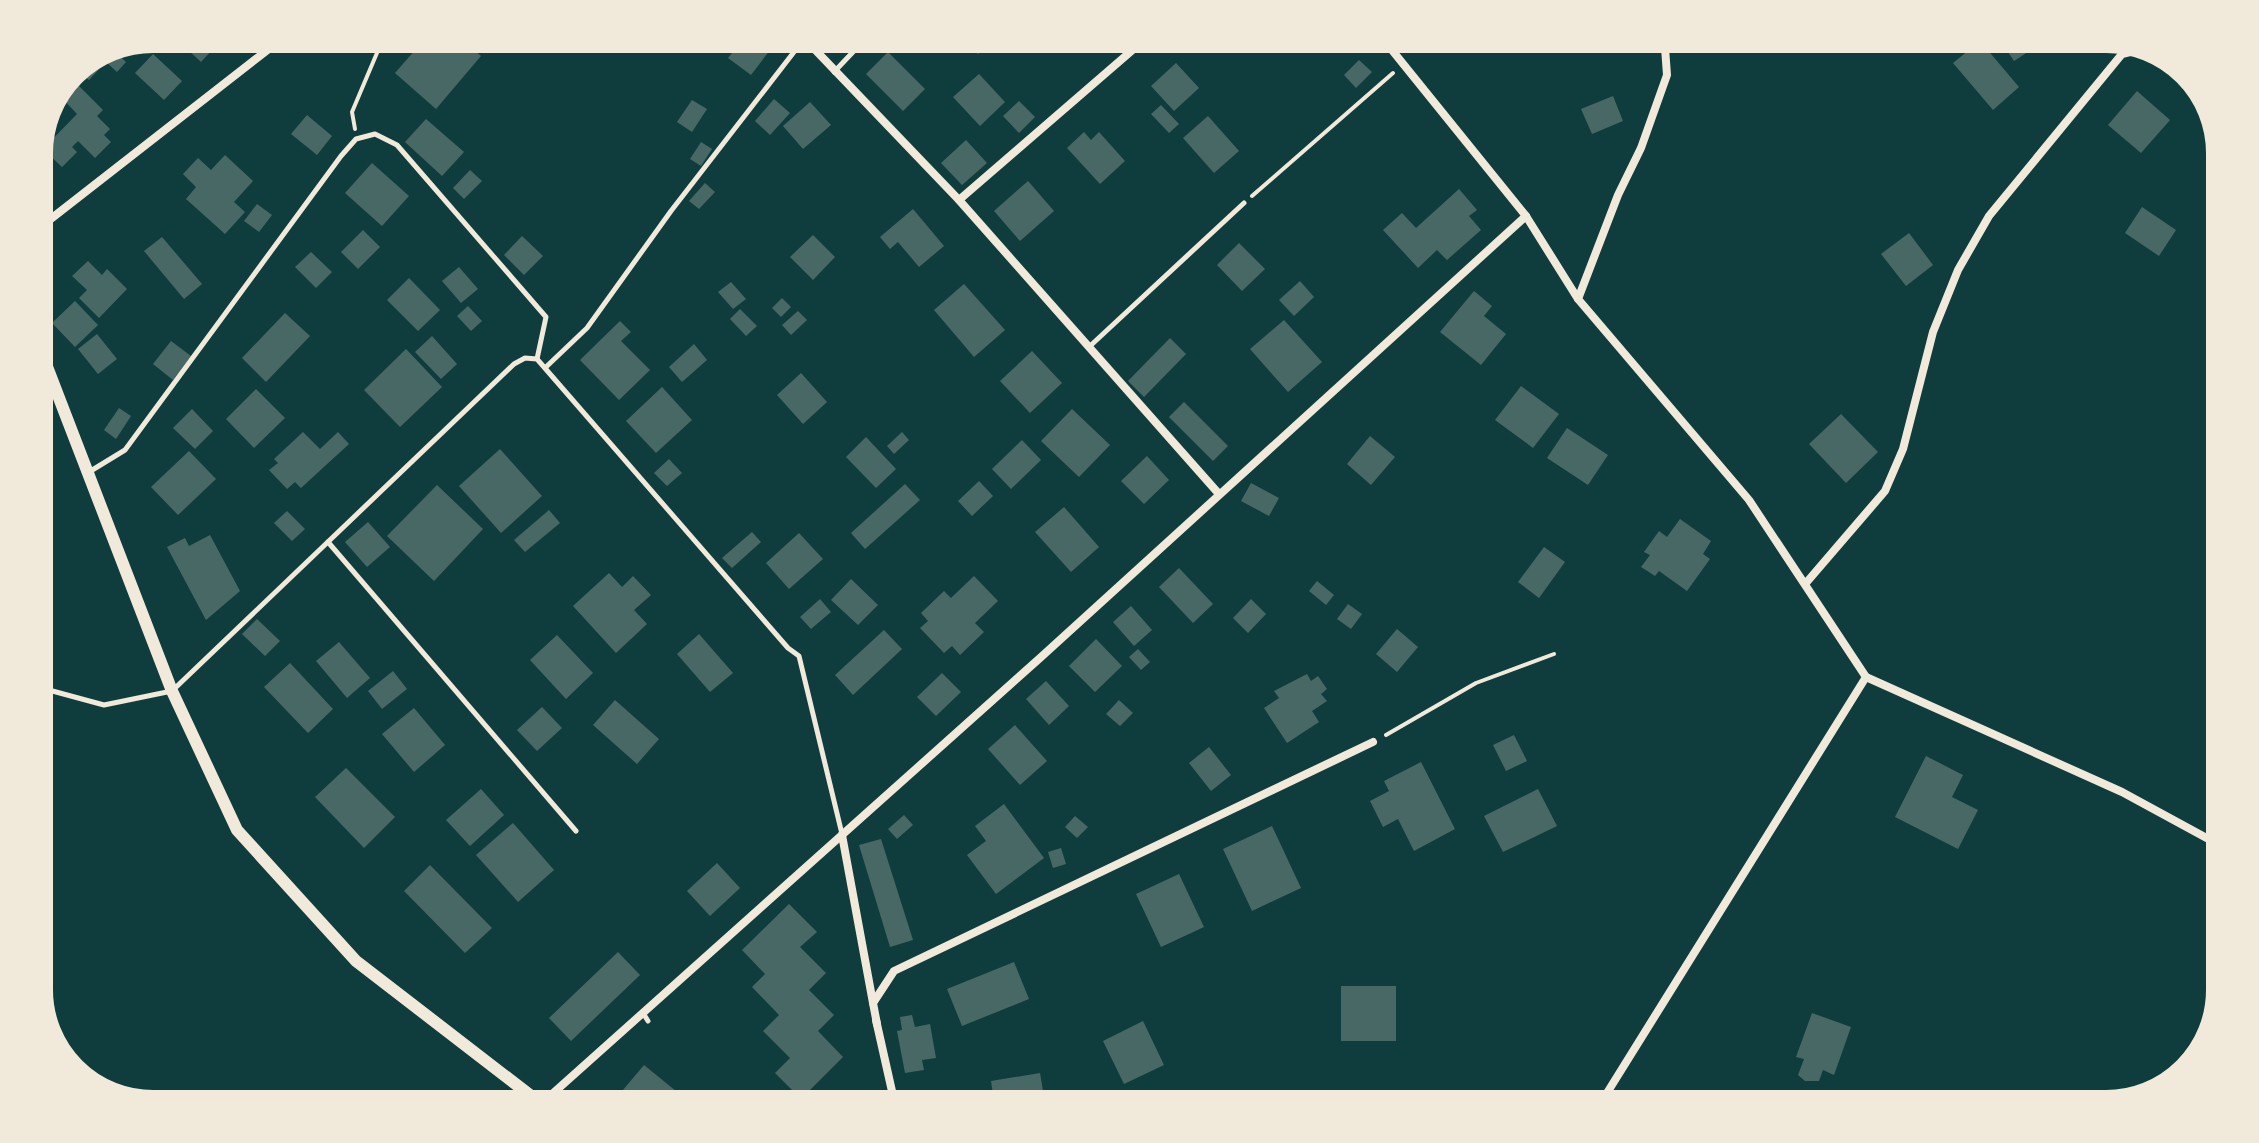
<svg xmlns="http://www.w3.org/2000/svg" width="2259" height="1143" font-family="Spectral,serif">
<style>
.building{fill:#486865}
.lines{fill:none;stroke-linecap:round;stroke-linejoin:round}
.path{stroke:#f1e9da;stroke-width:4}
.service{stroke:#f1e9da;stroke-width:5}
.minor{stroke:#f1e9da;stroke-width:8}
.tertiary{stroke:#f1e9da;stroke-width:12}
.rim{fill:none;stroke:#f1e9da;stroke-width:10}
</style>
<rect width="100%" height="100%" fill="#0f3d3e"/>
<g class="building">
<path d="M171 34H220L224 37 201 62Z"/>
<path d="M228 34H249L252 37 241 48Z"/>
<path d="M429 34H455L481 56 436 109 395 73Z"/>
<path d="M747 34H767L777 41 751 75 728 58Z"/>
<path d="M958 34H998L978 54Z"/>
<path d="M1996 34H2030L2037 46 2014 61Z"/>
<path d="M1980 41 2019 87 1993 110 1953 63Z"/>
<path d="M113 50 126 62 117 72 106 62 89 80 73 67Z"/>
<path d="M888 52 925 89 903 111 866 74Z"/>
<path d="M153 54 182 81 164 100 135 73Z"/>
<path d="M1359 60 1372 72 1356 88 1344 75Z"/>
<path d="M1176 63 1199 88 1174 111 1151 86Z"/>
<path d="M979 74 1005 102 980 126 953 97Z"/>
<path d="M76 83 103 110 97 116 110 129 104 135 111 142 95 158 78 141 72 147 77 152 62 167 43 149 77 114 62 98Z"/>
<path d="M2137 91 2170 120 2141 153 2108 125Z"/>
<path d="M1613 96 1623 121 1592 134 1581 109Z"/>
<path d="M774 99 790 113 770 135 755 121Z"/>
<path d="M692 100 707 109 692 132 677 122Z"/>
<path d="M1019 101 1035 117 1019 133 1003 116Z"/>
<path d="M810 102 831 125 803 149 783 126Z"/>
<path d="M1161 105 1179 124 1169 133 1151 114Z"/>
<path d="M307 115 332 136 317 155 291 134Z"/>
<path d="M1208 116 1239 151 1214 173 1183 138Z"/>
<path d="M426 119 464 152 442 176 405 142Z"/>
<path d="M1084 132 1091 140 1099 132 1125 161 1100 184 1067 148Z"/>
<path d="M966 140 987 163 962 185 941 163Z"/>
<path d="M701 142 712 149 701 166 690 159Z"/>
<path d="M225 155 253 181 234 202 245 212 225 234 186 199 196 187 183 174 198 158 211 170Z"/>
<path d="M372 163 409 196 382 226 345 193Z"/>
<path d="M470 170 482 181 464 199 453 188Z"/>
<path d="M1028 181 1054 211 1020 241 994 211Z"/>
<path d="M705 183 715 192 699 209 689 201Z"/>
<path d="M1459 189 1477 210 1469 216 1481 230 1447 260 1437 250 1418 268 1383 230 1402 213 1416 228Z"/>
<path d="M257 204 272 215 259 232 244 221Z"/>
<path d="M2142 207 2176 230 2159 256 2125 233Z"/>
<path d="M913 209 944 246 919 267 898 242 890 249 880 237Z"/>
<path d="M363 230 380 247 358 269 341 252Z"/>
<path d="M1909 233 1933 265 1906 286 1881 254Z"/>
<path d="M813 235 835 257 813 280 790 257Z"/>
<path d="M522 236 543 256 524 275 504 255Z"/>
<path d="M162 237 202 284 184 299 144 251Z"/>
<path d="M1239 243 1265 269 1242 291 1217 265Z"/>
<path d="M311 252 332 272 316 288 295 267Z"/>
<path d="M88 261 102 275 107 269 127 289 99 318 79 298 87 290 72 276Z"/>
<path d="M459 267 478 289 461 303 442 281Z"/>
<path d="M409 278 440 310 418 331 387 300Z"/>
<path d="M1300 281 1314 297 1294 316 1279 300Z"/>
<path d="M731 282 746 299 733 309 718 292Z"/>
<path d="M964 284 1005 330 974 357 934 310Z"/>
<path d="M1474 291 1492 306 1484 316 1506 334 1481 365 1440 332Z"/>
<path d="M782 298 791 307 781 317 772 308Z"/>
<path d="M75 301 98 325 75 347 52 323Z"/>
<path d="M468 306 482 321 471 331 457 316Z"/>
<path d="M740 309 757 326 746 336 730 319Z"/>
<path d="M798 311 807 320 791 335 782 325Z"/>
<path d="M285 313 310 336 266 382 242 358Z"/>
<path d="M1284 320 1322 362 1288 392 1250 349Z"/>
<path d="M620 321 631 332 621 341 650 370 619 400 580 360Z"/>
<path d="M97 334 117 359 98 374 78 349Z"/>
<path d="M432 336 457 364 441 379 415 352Z"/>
<path d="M1170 338 1186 354 1144 397 1128 381Z"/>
<path d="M171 341 191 356 173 380 153 364Z"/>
<path d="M694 344 707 360 682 382 669 367Z"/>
<path d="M406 349 442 387 400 427 364 390Z"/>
<path d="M1032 351 1062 383 1030 413 1000 381Z"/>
<path d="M801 373 827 402 803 424 777 395Z"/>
<path d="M1521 386 1559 414 1533 448 1495 420Z"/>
<path d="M662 387 692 420 656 453 626 421Z"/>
<path d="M256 389 285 418 254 448 226 419Z"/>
<path d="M1184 402 1228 446 1213 461 1169 417Z"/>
<path d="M119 408 131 416 116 439 104 430Z"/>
<path d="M192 409 213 431 195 449 173 428Z"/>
<path d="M1072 409 1110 445 1079 477 1041 441Z"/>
<path d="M1841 414 1878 452 1846 483 1809 444Z"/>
<path d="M1567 428 1608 455 1588 485 1547 458Z"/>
<path d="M303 432 320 449 338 432 349 444 301 488 295 482 287 489 269 470 278 463 274 459Z"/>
<path d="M902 432 909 440 894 454 887 446Z"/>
<path d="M1370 436 1395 457 1371 485 1347 464Z"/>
<path d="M866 437 896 469 876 488 846 457Z"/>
<path d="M1022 440 1041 460 1011 489 992 469Z"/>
<path d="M500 449 542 496 501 533 459 486Z"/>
<path d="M189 451 216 479 178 515 151 487Z"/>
<path d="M1147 456 1169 480 1144 504 1121 481Z"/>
<path d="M669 459 682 473 667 486 654 473Z"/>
<path d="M979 481 993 496 972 516 958 501Z"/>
<path d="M1251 483 1279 498 1269 516 1241 501Z"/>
<path d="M905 484 920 500 865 549 851 533Z"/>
<path d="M437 485 483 529 434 581 387 536Z"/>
<path d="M1064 507 1099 547 1071 572 1035 532Z"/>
<path d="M549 510 560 523 525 552 514 540Z"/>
<path d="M287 511 305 529 292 541 274 523Z"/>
<path d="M1680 519 1711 541 1703 554 1710 559 1687 591 1659 571 1655 576 1641 567 1650 555 1644 552 1659 531 1667 537Z"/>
<path d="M368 522 390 547 367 567 345 542Z"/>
<path d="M752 532 761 542 732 568 722 558Z"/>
<path d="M799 533 823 559 789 589 766 563Z"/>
<path d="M210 535 240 591 206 620 167 547 185 538 189 546Z"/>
<path d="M1544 547 1565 562 1539 598 1518 582Z"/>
<path d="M1179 568 1213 604 1193 623 1159 587Z"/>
<path d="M609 573 622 587 633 576 651 595 634 610 647 624 616 653 573 606Z"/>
<path d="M974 576 998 601 975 623 984 632 960 655 952 646 944 653 920 628 928 621 921 613 944 591 951 598Z"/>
<path d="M851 579 878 605 858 625 831 600Z"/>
<path d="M1317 581 1334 595 1326 605 1309 591Z"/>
<path d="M820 599 831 612 811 629 800 617Z"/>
<path d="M1251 599 1266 614 1248 633 1233 618Z"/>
<path d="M1348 604 1362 614 1351 629 1337 619Z"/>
<path d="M1131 606 1152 630 1134 646 1113 622Z"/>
<path d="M257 619 280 641 265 656 242 634Z"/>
<path d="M1397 629 1418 647 1397 672 1376 654Z"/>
<path d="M884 630 902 649 853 695 835 675Z"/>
<path d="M699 634 733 673 710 692 677 654Z"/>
<path d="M557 635 593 673 566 699 530 660Z"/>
<path d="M1096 639 1122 666 1095 692 1069 666Z"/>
<path d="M339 642 370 678 347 698 316 661Z"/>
<path d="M1138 649 1150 662 1141 670 1129 657Z"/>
<path d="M290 663 333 709 308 733 264 687Z"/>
<path d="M393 671 407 689 382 709 368 691Z"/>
<path d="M942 673 961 692 936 716 917 697Z"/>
<path d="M1307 674 1311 681 1318 676 1327 689 1321 694 1327 701 1312 711 1319 722 1287 743 1264 708 1279 698 1274 691Z"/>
<path d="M1046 681 1069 706 1049 725 1026 699Z"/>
<path d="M615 700 659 739 637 764 593 725Z"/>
<path d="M1119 700 1133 713 1120 726 1106 714Z"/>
<path d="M542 707 562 728 537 751 517 730Z"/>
<path d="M414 708 445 745 414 772 382 734Z"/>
<path d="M1015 725 1047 761 1020 785 988 749Z"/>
<path d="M1514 735 1527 761 1506 771 1493 745Z"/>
<path d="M1209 747 1231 775 1211 791 1189 763Z"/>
<path d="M1926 756 1963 775 1952 797 1978 810 1958 849 1895 817Z"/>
<path d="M1421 762 1455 829 1414 851 1398 819 1383 827 1370 801 1389 791 1384 781Z"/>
<path d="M346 768 395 817 364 848 315 797Z"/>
<path d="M481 789 504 815 470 846 446 820Z"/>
<path d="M1538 789 1557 826 1503 852 1484 816Z"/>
<path d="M1004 804 1044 858 996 894 967 855 986 841 975 826Z"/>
<path d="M904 815 913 825 897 839 888 829Z"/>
<path d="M1075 816 1088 827 1077 838 1065 827Z"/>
<path d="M513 823 554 870 518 902 476 855Z"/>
<path d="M1272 826 1301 888 1252 911 1223 849Z"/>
<path d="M881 839 913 940 890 947 859 845Z"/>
<path d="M1061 848 1066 864 1053 868 1048 852Z"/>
<path d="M717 863 740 888 710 916 687 891Z"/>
<path d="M430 865 492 928 465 953 404 891Z"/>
<path d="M1179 874 1204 927 1161 947 1136 894Z"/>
<path d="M2221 894 2225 896V930L2210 925Z"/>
<path d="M789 904 817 932 800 947 826 973 809 990 834 1015 818 1031 843 1057 801 1099 775 1073 790 1058 763 1031 779 1015 752 987 765 974 742 950Z"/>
<path d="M618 952 640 975 571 1041 549 1018Z"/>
<path d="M1014 962 1029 999 962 1026 947 989Z"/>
<rect x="1341" y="986" width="55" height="55"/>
<path d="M1812 1013 1851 1027 1834 1075 1823 1070 1819 1081H1805L1798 1075 1804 1059 1796 1057Z"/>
<path d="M912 1015 915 1027 930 1024 936 1058 922 1060 924 1070 905 1073 897 1031 902 1030 900 1017Z"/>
<path d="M1143 1021 1164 1065 1124 1084 1103 1041Z"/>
<path d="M644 1065 698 1109H618L612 1103Z"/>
<path d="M1040 1073 1046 1109H995L991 1081Z"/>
</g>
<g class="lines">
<g class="path">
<path d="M355 129 352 112 385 34"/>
<path d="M1252 196 1393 73"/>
<path d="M1386 735 1476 683 1554 654"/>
</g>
<g class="service">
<path d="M834 72 870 34"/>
<path d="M1089 347 1244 203"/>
<path d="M546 367 587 328 671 211 804 39"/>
<path d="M89 472 125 450 341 156 356 139 375 134 397 145 546 317 537 359"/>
<path d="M328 542 576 831"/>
<path d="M34 686 104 705 172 691 514 364 525 358 537 359 788 648 799 656 842 834"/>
<path d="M643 1013 648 1021"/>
</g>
<g class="minor">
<path d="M800 34 959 200 1219 494"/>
<path d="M1379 34 1526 216 1578 299"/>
<path d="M1664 34 1667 75 1641 148 1618 195 1578 299 1749 500 1866 677 2122 792 2225 848"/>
<path d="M959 200 1151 34"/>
<path d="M34 232 288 34"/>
<path d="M1806 583 1885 491 1903 449 1933 332 1958 270 1989 216 2122 54 2146 48 2169 55"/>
<path d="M842 835 873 1003"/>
<path d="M876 1020 896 1109"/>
<path d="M877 1024 873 1003 894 971 1373 742"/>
<path d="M541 1104 1040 658 1526 216"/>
<path d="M1597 1109 1866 677"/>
</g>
<path class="tertiary" d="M34 333 172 691 237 830 356 961 548 1109"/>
</g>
<path d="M0 0H2259V1143H0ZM153 48H2106A105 105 0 0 1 2211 153V990A105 105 0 0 1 2106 1095H153A105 105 0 0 1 48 990V153A105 105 0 0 1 153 48Z" fill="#f1e9da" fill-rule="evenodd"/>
<path class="rim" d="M153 48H2106A105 105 0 0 1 2211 153V990A105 105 0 0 1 2106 1095H153A105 105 0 0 1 48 990V153A105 105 0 0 1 153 48Z"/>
</svg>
